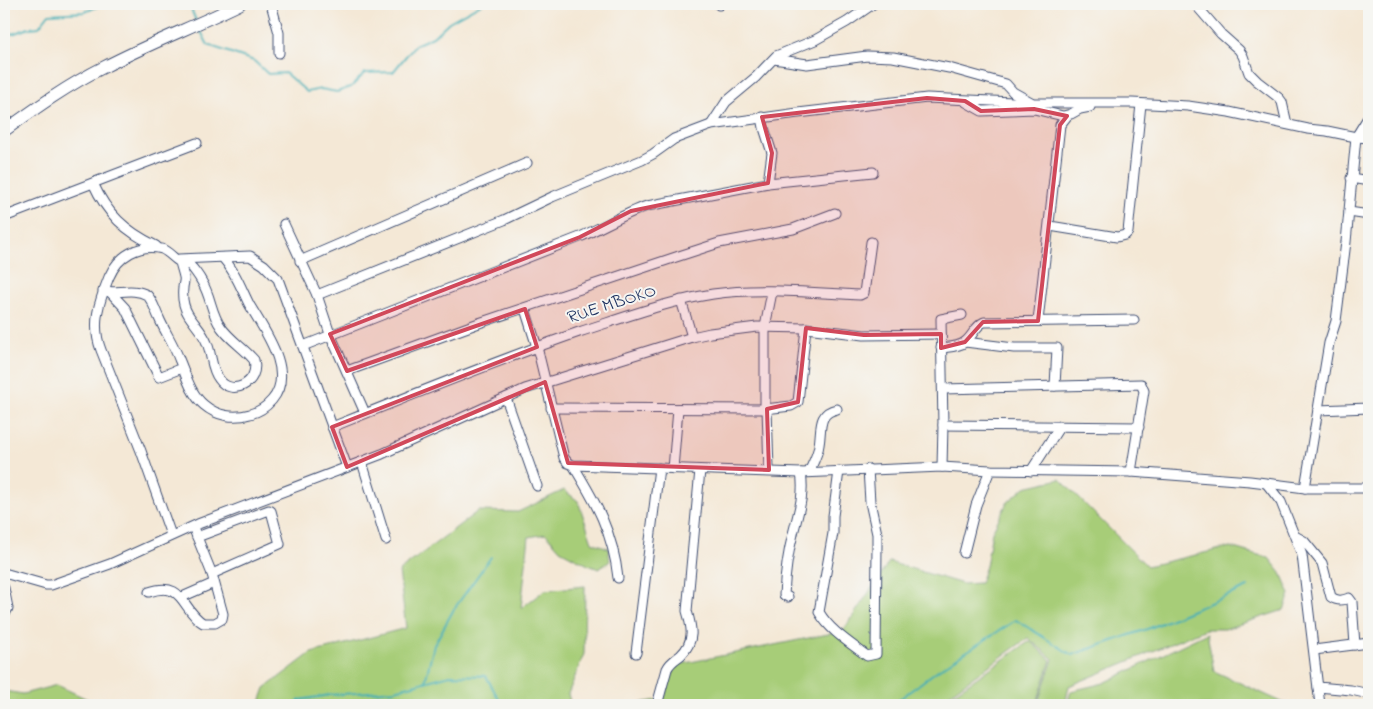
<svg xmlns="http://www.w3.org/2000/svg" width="1373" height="709" font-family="'Indie Flower',sans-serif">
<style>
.green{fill:#a7cd78;stroke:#617e6b}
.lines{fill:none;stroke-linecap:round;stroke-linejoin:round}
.stream{stroke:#3daeb6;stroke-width:2}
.minor-casing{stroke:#3c4b70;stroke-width:11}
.major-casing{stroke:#3c4b70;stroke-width:13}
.minor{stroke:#fff;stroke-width:9}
.major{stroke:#fff;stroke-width:11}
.marked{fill:#d1495b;fill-opacity:0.2;stroke:#d1495b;stroke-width:4;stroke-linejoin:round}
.labels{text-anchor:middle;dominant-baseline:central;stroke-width:4;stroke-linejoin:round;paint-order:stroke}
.street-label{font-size:18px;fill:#1b2f5e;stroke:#f6f6f2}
</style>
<rect width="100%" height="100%" fill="#f6f6f2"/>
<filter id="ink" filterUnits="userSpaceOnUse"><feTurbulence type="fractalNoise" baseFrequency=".02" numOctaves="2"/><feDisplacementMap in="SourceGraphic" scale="10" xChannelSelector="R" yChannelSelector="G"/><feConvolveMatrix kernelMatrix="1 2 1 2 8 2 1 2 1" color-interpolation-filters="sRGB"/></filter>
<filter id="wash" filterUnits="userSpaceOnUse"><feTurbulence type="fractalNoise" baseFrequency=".0096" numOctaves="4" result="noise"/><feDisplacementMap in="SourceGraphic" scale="20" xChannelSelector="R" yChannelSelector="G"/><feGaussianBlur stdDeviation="1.12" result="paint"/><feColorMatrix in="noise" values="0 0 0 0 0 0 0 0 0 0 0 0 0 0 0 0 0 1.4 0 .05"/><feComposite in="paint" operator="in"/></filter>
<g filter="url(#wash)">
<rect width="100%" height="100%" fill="#f4e8d6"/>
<g class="green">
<path d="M1060 479 1147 566 1230 547 1269 558 1281 573 1290 594 1284 610 1225 629H1206L1069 686 1065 705H1037L1053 659 1028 638 934 705H627L664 699 676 665 843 631 889 562 963 584 980 583 986 566 992 532 1007 503 1025 487Z"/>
<path d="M564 490 578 501 592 542 608 548 610 561 599 569 588 565 560 550 546 534 529 537 521 608 545 590 585 586 584 654 568 694 571 705H259L265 688 311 653 406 628 399 571 478 511 518 512Z"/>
<path d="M1207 633 1214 671 1288 705H1067L1071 691 1104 683Z"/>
<path d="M1030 641 1051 660 1036 705H937Z"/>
<path d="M57 685 100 705H4V691L23 694Z"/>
</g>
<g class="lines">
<g class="stream">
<path d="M189 4 196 21"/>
<path d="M199 28 208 45 254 61 268 74 285 73 307 92 321 89 337 92 351 87 365 73 393 72 415 45 433 37 449 22 481 4"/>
<path d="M4 29 12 34 29 28 39 27 49 14 85 12 103 4"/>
<path d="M425 682 434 645 454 609 491 557"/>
<path d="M4 703 11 705"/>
<path d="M295 705 300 700 330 695 395 690 450 675 486 676 502 705"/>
<path d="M892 705 938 670 1016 620 1072 655 1150 628 1248 587"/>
</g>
</g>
</g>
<g filter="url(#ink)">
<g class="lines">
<defs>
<g id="minor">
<path d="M271 4 279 33V53"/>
<path d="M1195 4 1221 34 1239 50 1243 56 1249 73 1257 81 1279 98 1282 102 1287 124"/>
<path d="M719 5 720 4"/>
<path d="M774 59 807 64 867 56 893 57 949 68 1006 84 1013 92 1031 102"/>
<path d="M966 102 982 111 1034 109 1063 116 1071 114 1080 109 1090 107"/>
<path d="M762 117 764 128 772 153 768 183"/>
<path d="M711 125 726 102 756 77 776 56 815 40 847 22 873 4"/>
<path d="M1351 178 1369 181"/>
<path d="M93 183C107 214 125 231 156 246"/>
<path d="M1349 212 1369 215"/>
<path d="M4 217 197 143"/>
<path d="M284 224 317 295 330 334 365 413"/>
<path d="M1050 226 1117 237 1125 235 1128 232 1141 104"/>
<path d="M179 259 250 256 264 265 278 279 347 467"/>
<path d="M300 261 527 163"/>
<path d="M103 291C118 294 133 287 147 295 153 301 155 310 159 318 165 332 174 345 179 359 186 375 190 393 204 405 217 416 234 419 250 414 259 412 266 407 272 400 296 372 264 330 249 304 241 288 235 271 223 258"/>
<path d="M110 292 125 308 159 377 182 368"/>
<path d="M317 295 504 220 552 197 642 160 653 154 674 139 711 125 798 113 927 98 1033 103H1132L1188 106 1229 112 1308 129 1327 131 1356 137 1369 138"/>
<path d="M681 300 692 337"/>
<path d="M525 309 537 347 564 458 568 463 573 465 801 473 942 467 990 470 1131 472 1250 481 1305 488H1369"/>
<path d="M1038 321 1060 125 1067 116"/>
<path d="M965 342 1014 348H1057L1055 386"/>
<path d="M303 346 580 237C603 227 624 214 647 206L768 183 873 172"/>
<path d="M941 348C948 347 959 347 965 342 973 336 975 326 984 322L1134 320"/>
<path d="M347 371 479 323 676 257 719 243 793 229 835 213"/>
<path d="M943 389 1141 384 1144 391 1131 472"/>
<path d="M506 398 537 486"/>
<path d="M551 408 765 409 791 406 798 402 806 328"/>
<path d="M765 409V327L772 292"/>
<path d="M767 409 769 470"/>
<path d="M1318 410 1369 408"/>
<path d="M943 425 1139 427"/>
<path d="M332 427C414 394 496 361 579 332 623 318 668 301 713 294 760 287 813 293 860 295L864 293 871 242"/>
<path d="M362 462 386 540"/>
<path d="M573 465C596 503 613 532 618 578"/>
<path d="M942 467 943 425 941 319 962 315"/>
<path d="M673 469 678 409"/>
<path d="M839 471 833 516V533L819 612C830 631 850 643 867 656L876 654 877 544V534L870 502 868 469"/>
<path d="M1031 471 1060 426"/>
<path d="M809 472C813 463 818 454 819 445 822 429 817 413 837 409"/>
<path d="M1267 484 1281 502 1302 555 1320 705"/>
<path d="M1305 488 1329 343 1336 321 1346 242 1356 137 1369 116"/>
<path d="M171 535 141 451 101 350C91 324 99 302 109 277 118 256 139 243 162 249 169 252 174 259 180 262 183 263 186 263 188 264 192 266 200 278 202 282 211 296 211 314 221 327 230 340 244 348 254 360 260 384 231 397 219 379 211 369 212 355 207 343 203 332 194 324 188 314 183 306 182 297 183 288 183 284 185 281 184 277 183 272 181 267 180 262"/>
<path d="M1295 536 1304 541 1322 563 1331 597C1337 601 1342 601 1349 598L1352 602 1355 645"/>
<path d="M197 537 269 510 271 511 280 544 212 574"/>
<path d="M964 553 976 505 990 470"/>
<path d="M4 573 46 585H51L110 564 198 524 382 454 525 389 692 337 710 333 757 327 806 328 864 335 941 334"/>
<path d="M4 588 8 608 4 616"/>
<path d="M149 592C185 580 181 610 203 623H215L222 619 223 614 212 574 195 532"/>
<path d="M182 597 214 583"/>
<path d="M788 597 784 595C785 575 788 553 793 534 798 513 805 495 801 473"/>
<path d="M1314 650 1369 643"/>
<path d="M636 653 659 468"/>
<path d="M1318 687 1351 690 1369 694"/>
<path d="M657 705 667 669C670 662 676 659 681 655 695 641 692 628 687 611L700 470"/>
</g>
<path id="major" d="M4 131C36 108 68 85 104 67 148 44 195 26 240 4"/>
</defs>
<use href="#minor" class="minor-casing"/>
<use href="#major" class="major-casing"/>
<use href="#minor" class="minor"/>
<use href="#major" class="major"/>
</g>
</g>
<path class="marked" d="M927 98 965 101 981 111 1034 109 1067 116 1060 125 1038 321 983 322 965 342 941 348V334L864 335 806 328 798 402 767 409 769 470 568 463 545 382 347 467 332 427 537 347 525 309 347 371 330 334 580 237 631 211 768 183 772 153 762 117Z"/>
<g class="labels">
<g class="street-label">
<text transform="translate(612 305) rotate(-18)">RUE MBOKO</text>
</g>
</g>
<rect width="1373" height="709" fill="none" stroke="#f6f6f2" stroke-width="20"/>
</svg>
